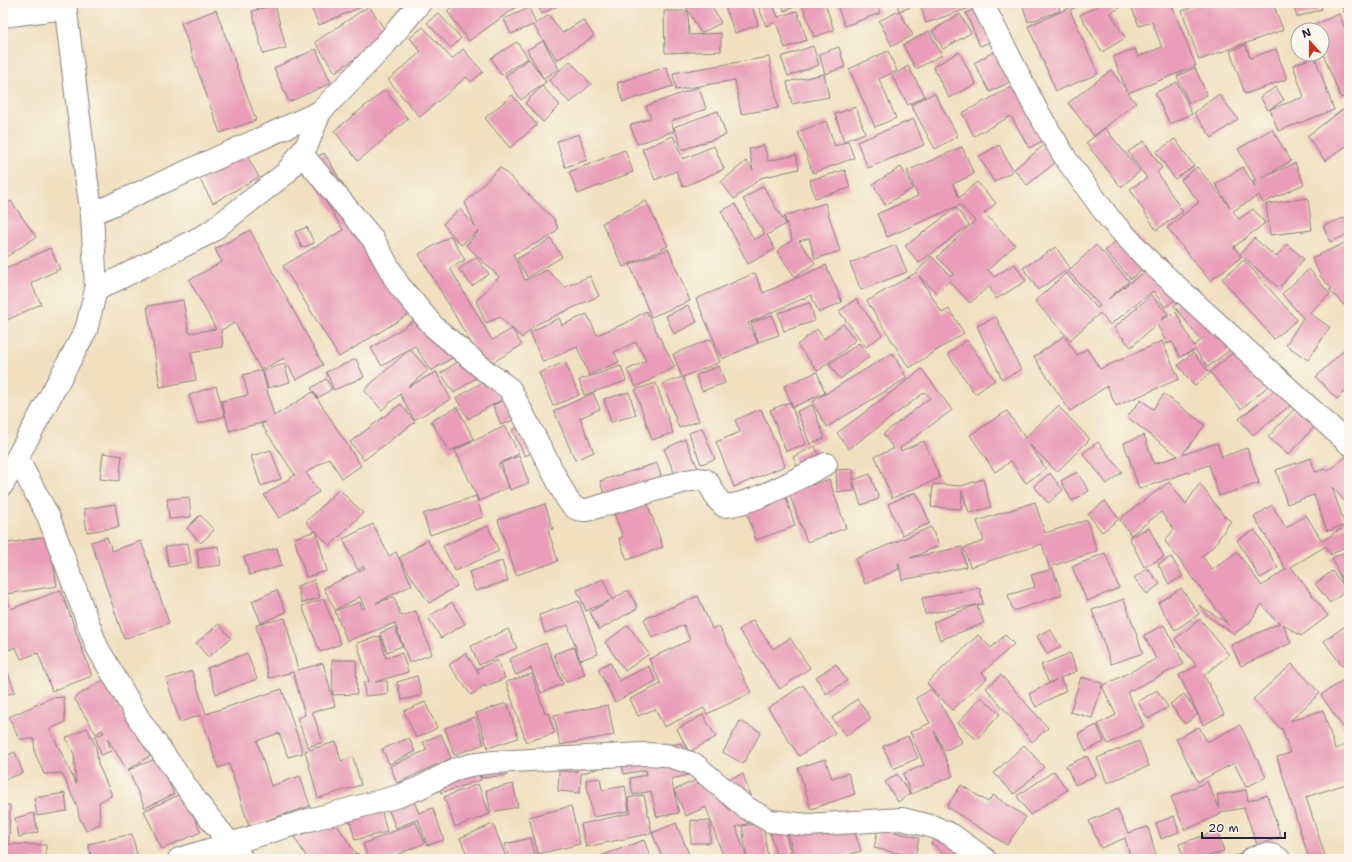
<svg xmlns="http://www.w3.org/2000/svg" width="1352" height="862" font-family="'Shantell Sans',sans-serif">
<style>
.building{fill:#e99db8}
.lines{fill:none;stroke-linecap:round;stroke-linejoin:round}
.minor-casing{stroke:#89817e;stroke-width:24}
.primary-casing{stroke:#89817e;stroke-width:24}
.minor{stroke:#fff;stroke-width:22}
.primary{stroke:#fff;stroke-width:22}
</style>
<rect width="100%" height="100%" fill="#fbf7ec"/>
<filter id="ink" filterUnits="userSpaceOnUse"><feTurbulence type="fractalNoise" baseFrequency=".025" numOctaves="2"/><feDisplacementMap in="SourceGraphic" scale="8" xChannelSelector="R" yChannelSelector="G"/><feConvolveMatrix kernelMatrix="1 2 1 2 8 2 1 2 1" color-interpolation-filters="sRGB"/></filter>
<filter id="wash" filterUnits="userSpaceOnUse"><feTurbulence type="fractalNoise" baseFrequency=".012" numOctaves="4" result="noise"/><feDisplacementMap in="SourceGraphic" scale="16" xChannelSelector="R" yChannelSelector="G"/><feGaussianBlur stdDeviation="0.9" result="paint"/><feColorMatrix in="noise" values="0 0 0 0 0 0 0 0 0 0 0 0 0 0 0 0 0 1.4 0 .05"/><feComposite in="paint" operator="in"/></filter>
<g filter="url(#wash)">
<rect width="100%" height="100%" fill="#f0e0c0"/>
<g id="blocks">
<g class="building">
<path d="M309 3H362L363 6 319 25Z"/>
<path d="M457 3H517L519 5 469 41 447 11Z"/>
<path d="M536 3H563L542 14Z"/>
<path d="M688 3H710L721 23 701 33 685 5Z"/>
<path d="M737 3H751L758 25 735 33 725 7Z"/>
<path d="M757 3H772L778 17 797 11 807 40 785 48 776 22 766 26Z"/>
<path d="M782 3H825L834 30 814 37 802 4 784 11Z"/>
<path d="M836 3H877L880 13 845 26Z"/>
<path d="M897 3H974L975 6 926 23 920 4 899 11 913 35 892 46 879 21 899 11Z"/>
<path d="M1022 3H1058L1060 11 1028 22Z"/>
<path d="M1067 3H1085L1070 10 1098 74 1056 91 1028 26 1069 8Z"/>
<path d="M1098 3H1128L1111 13 1125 38 1102 52 1080 15 1099 5Z"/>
<path d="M1130 3H1171L1196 66 1128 93 1136 103 1094 136 1068 103 1111 70 1127 91 1113 57 1135 49 1138 57 1162 47 1152 22 1139 26Z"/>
<path d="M1203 3H1273L1283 30 1199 60 1182 11Z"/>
<path d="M1292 3H1320L1322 9 1297 17Z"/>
<path d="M1339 3H1349V21Z"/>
<path d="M986 4 1000 38 980 46 966 13Z"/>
<path d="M275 5 286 48 263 54 252 11Z"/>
<path d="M369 6 389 36 335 72 315 42Z"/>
<path d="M529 8 536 24 549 15 562 33 583 20 594 36 557 60 533 25 511 34 504 19Z"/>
<path d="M216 10 256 120 220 133 181 23Z"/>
<path d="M664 11H688L689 35 721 33V51L665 53Z"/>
<path d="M438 13 461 38 451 48 427 23Z"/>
<path d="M960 14 971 33 943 49 932 31Z"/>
<path d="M1339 14 1349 38V94L1341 98 1322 51V30H1313L1312 26Z"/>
<path d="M423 27 452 59 463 49 483 72 471 82 466 77 420 117 388 80 421 52 410 38Z"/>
<path d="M929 31 942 55 916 69 903 45Z"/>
<path d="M543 41 559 69 543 78 527 50Z"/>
<path d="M517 42 528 58 501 75 491 58Z"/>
<path d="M1246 45 1250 58 1276 49 1287 79 1245 94 1230 51Z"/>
<path d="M813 46 819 65 788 76 781 57Z"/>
<path d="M839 47 845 67 825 74 819 54Z"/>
<path d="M316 49 331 83 289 102 274 68Z"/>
<path d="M997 50 1013 80 990 92 974 63Z"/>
<path d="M888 51 897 71 879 79 896 118 875 127 849 69Z"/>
<path d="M959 52 976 84 949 98 933 67Z"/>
<path d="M769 57 778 108 741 114 735 80 676 90 673 73Z"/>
<path d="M1315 57 1334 110 1278 131 1270 109 1304 97 1293 65Z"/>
<path d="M529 59 546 82 521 100 505 76Z"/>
<path d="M570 61 591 84 570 103 549 80Z"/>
<path d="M908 66 925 96 908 105 892 76Z"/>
<path d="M666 67 673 86 623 102 617 83Z"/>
<path d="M1195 68 1207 95 1189 103 1177 76Z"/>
<path d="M824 74 829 97 792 104 787 82Z"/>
<path d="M1177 82 1192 114 1170 124 1155 93Z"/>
<path d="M1019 83 1048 138 1029 148 1011 116 974 136 962 113Z"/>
<path d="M542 86 560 105 543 122 525 103Z"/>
<path d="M699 87 706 109 671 121 674 131 637 144 630 125 651 118 646 106Z"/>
<path d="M1276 87 1284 100 1268 110 1260 97Z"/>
<path d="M385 90 408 119 358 161 334 131Z"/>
<path d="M934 93 958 136 935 149 911 105Z"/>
<path d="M1219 94 1238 119 1212 138 1194 113Z"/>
<path d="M512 95 537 125 510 148 485 118Z"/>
<path d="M1349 105V144L1325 161 1307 136Z"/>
<path d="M856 107 865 133 844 141 835 114Z"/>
<path d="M718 111 726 135 682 150 674 127Z"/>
<path d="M914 119 924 145 868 168 857 142Z"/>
<path d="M826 121 835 146 848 141 854 158 813 173 798 132Z"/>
<path d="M1105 128 1140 171 1121 187 1086 143Z"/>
<path d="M1272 129 1291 161 1262 178 1295 163 1304 184 1263 203 1259 195 1233 211 1239 219 1253 209 1265 223 1234 247 1241 257 1210 281 1167 228 1199 202 1181 180 1197 167 1230 207 1215 184 1243 167 1255 187 1253 182 1256 181 1238 149Z"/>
<path d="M579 134 587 160 565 167 557 141Z"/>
<path d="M673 136 683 159 714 146 724 169 683 187 676 171 655 180 642 149Z"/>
<path d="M1052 139 1065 155 1027 185 1014 169Z"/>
<path d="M1175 139 1194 166 1175 179 1156 152Z"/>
<path d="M1144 141 1162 168 1157 172 1183 212 1156 230 1130 189 1147 178 1128 152Z"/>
<path d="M764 145 768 161 796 155 799 169 760 178V179L734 199 721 182 746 161 753 170 749 149Z"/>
<path d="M999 145 1013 171 994 182 979 156Z"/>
<path d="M242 147 259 177 213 203 196 173Z"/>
<path d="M962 147 974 174 953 184 959 198 977 182 996 203 984 213 1015 245 988 270 994 277 1015 264 1026 281 996 299 989 286 970 303 949 281 937 293 919 276 942 313 949 309 964 333 909 368 867 301 917 272 931 256 951 276 953 274 937 257 975 221 960 205 887 237 877 214 918 196 907 171Z"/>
<path d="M625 150 633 172 578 194 569 172Z"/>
<path d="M324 153 419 308 339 357 283 266 343 230 304 165Z"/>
<path d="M500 167 554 219 558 229 550 237 513 254 525 280 547 270 565 287 590 276 599 296 535 325 522 338 500 317 486 323 476 301 499 277 466 245 478 232V231L461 245 443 224 460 209 475 226 465 203Z"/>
<path d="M901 167 913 188 885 205 873 184Z"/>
<path d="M845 170 850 188 815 198 810 180Z"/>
<path d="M763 186 786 224 767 235 775 249 748 264 721 211 735 204 754 240 765 234 743 199Z"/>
<path d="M1308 198 1312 230 1270 235 1266 204Z"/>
<path d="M11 201 36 237 3 259V206Z"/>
<path d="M646 201 668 246 623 267 602 223Z"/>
<path d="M825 203 840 251 815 259 809 238 799 241 815 263 795 277 777 251 792 240 784 216Z"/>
<path d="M956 208 969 225 919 263 905 246Z"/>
<path d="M1349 216V234L1330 242 1323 226Z"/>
<path d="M307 227 314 243 302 248 295 232Z"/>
<path d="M1130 228 1156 257 1131 279 1105 251Z"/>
<path d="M250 230 323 365 296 380 284 358 263 369 262 367V369L261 370 235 323 221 330 223 347 191 352 196 380 160 387 147 306 183 300 189 333 216 329 189 280 222 262 215 249Z"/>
<path d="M451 236 465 260 450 268 492 340 512 329 522 345 485 367 419 254Z"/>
<path d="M1254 238 1276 257 1287 244 1304 259 1279 288 1240 254Z"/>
<path d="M551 239 562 257 527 277 517 259Z"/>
<path d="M1349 241V306L1346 307 1329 290 1332 289 1321 277 1312 258Z"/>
<path d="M896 245 907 272 861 290 850 263Z"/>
<path d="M1096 245 1129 281 1108 299 1164 257 1188 290 1165 307 1153 291 1110 325 1100 313 1070 340 1035 301 1066 273 1097 308 1100 306 1068 271Z"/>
<path d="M1056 247 1070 268 1038 290 1023 268Z"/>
<path d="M50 248 60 269 31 283 41 304 3 322V270Z"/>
<path d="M668 249 690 301 651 317 630 265Z"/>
<path d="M476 257 489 274 472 286 459 269Z"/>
<path d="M1244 260 1297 320 1274 339 1222 279Z"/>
<path d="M826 265 842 302 819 313 811 295 748 323 758 343 722 359 696 299 755 273 763 293Z"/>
<path d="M1309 269 1330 294 1309 313 1330 327 1308 360 1286 345 1303 318 1282 294Z"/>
<path d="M1197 288 1240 342 1208 367 1195 350 1180 357 1172 342 1167 344 1157 324 1131 347 1114 328 1151 295 1168 314 1161 320 1176 312 1194 346 1201 340 1174 306Z"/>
<path d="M856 299 882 335 866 347 839 311Z"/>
<path d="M810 303 815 321 784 331 778 313Z"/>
<path d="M688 305 697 322 674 334 666 316Z"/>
<path d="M646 311 675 367 636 387 627 370 646 361 636 342 614 352 619 362 589 375 577 347 543 362 530 332 559 318 562 325 587 314 597 335 626 323Z"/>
<path d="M428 312 455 356 431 371 415 346 382 366 371 348Z"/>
<path d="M772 315 779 335 758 342 751 323Z"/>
<path d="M996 317 1021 370 1002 379 977 326Z"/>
<path d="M843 324 856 340 818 371 797 345 817 329 824 339Z"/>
<path d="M1064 336 1077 355 1087 349 1100 369 1162 341 1179 379 1116 406 1107 386 1070 411 1034 357Z"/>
<path d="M711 339 720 362 683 377 699 421 679 428 663 384 682 377 673 354Z"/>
<path d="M967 340 995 380 975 394 948 354Z"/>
<path d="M1248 340 1279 377 1241 409 1210 372Z"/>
<path d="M859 343 869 357 840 379 829 364Z"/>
<path d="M1349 345V387L1337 399 1316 377Z"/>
<path d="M410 349 428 370 408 387 436 372 451 399 414 420 400 394 382 410 364 390Z"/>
<path d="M471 353 483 373 454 393 441 373Z"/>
<path d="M892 353 907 378 827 427 812 402Z"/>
<path d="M1193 353 1210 373 1194 386 1178 365Z"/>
<path d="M356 359 364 377 334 390 326 372Z"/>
<path d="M565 362 579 395 553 406 539 373Z"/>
<path d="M284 364 290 382 268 388 263 371Z"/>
<path d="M621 366 626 381 584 395 579 380Z"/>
<path d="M719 366 725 383 702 391 696 375Z"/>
<path d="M505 369 518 390 468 419 456 398Z"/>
<path d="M922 369 952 410 900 448 901 451 924 441 940 478 892 498 875 456 894 449 883 434 930 398 925 392 849 449 837 433Z"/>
<path d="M262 370 274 416 313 392 361 466 342 478 329 458 306 473 319 492 279 518 264 495 295 475 261 424 266 422 229 431 222 401 248 395 243 375Z"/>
<path d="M817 372 825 393 793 407 784 386Z"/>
<path d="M326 379 332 389 318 398 311 388Z"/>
<path d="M656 383 673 433 652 440 635 390Z"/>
<path d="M1284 383 1297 400 1253 435 1239 419Z"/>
<path d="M216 386 225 416 198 424 189 395Z"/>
<path d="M629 392 636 415 611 422 604 399Z"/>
<path d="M522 393 531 413 501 425 493 405Z"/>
<path d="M593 393 600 409 580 418 594 452 575 460 554 411Z"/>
<path d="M1164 394 1205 425 1182 455 1217 443 1222 457 1247 448 1259 483 1219 496 1209 465 1139 489 1124 443 1144 435 1154 464 1178 456 1127 417 1141 400 1153 409Z"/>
<path d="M790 402 806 444 786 451 770 410Z"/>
<path d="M401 404 415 422 364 460 350 442Z"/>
<path d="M812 405 825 438 810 444 797 411Z"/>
<path d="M1058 406 1090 439 1057 472 1029 444 1046 469 1026 483 1011 461 995 472 970 435 1007 411 1025 438Z"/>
<path d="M457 407 474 439 449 452 431 421Z"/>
<path d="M1296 407 1316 425 1288 455 1268 437Z"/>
<path d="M761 409 785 466 734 487 716 442 740 432 735 420Z"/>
<path d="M535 418 548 444 525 456 512 430Z"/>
<path d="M505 426 519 454 498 464 509 487 479 501 455 450Z"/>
<path d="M702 428 715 459 701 464 689 433Z"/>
<path d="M685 439 698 468 676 477 664 449Z"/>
<path d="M1098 442 1122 472 1107 484 1083 453Z"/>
<path d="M815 446 824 466 802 476 793 457Z"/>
<path d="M271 450 281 479 261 486 251 456Z"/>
<path d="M103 453 122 456 119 481 100 479Z"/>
<path d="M1349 454V506L1332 487 1345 525 1327 531 1314 495 1287 504 1276 470 1311 458 1315 472 1326 469 1327 472Z"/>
<path d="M519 456 529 483 510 490 501 463Z"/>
<path d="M657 463 663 483 606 501 600 481Z"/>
<path d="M853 469V480L870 474 879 499 861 505 853 481 854 491 837 492 836 470Z"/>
<path d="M1077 472 1089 491 1072 501 1061 481Z"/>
<path d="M1050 473 1063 490 1048 503 1034 486Z"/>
<path d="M829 479 846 528 807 542 789 493Z"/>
<path d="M983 479 991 507 969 513 962 491 961 509 931 507 933 484 961 486Z"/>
<path d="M1169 482 1186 504 1198 486 1200 484 1225 517 1231 521 1212 548 1202 556 1212 570 1237 552 1262 586 1286 569 1254 517 1272 505 1286 528 1306 515 1322 541 1349 524V544L1331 555 1326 546 1291 567 1328 616 1301 636 1283 624 1291 643 1241 666 1231 645 1280 623 1273 618 1262 604 1250 622 1234 634 1207 616 1199 605 1227 623 1165 541 1174 529 1161 512 1131 535 1120 520 1123 516Z"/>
<path d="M339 489 363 513 330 546 306 522Z"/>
<path d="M916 492 930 523 902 535 888 504Z"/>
<path d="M785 494 795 526 756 540 745 507Z"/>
<path d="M476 496 483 517 430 535 423 514Z"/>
<path d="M189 497 191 517 169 519 167 499Z"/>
<path d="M645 497 663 547 627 560 619 538 623 537 612 508Z"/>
<path d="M1105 501 1119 519 1102 532 1088 514Z"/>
<path d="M1035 502 1045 533 1087 520 1097 551 1052 566 1062 595 1013 611 1008 595 1035 587 1031 575 1050 570 1042 544 970 567 964 548 984 541 977 521Z"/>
<path d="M115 504 119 527 87 532 84 509Z"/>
<path d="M545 504 553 529 548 530 558 561 516 575 498 520Z"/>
<path d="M200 515 214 530 201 543 187 528Z"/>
<path d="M373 524 389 556 396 552 412 585 376 603 394 597 401 616 416 611 432 654 409 663 395 623 347 641 335 611 360 602 362 609 365 608 360 597 335 610 324 588 365 568 364 566 358 570 343 539Z"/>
<path d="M488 526 499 551 455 571 443 546Z"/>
<path d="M931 527 939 546 910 558 962 547 966 567 902 580 899 563 897 564 899 569 865 584 855 559Z"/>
<path d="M1149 528 1164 557 1144 567 1129 537Z"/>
<path d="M1255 530 1278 568 1260 578 1237 540Z"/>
<path d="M316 531 327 571 306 577 294 538Z"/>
<path d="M49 536 57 586 7 594 3 571V544Z"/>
<path d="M107 537 112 551 141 541 169 623 124 639 91 542Z"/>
<path d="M427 540 457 586 429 603 399 558Z"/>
<path d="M188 543 191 563 169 567 165 547Z"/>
<path d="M218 546 221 565 199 568 197 549Z"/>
<path d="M277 548 282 566 249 575 244 557Z"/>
<path d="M1349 550V586L1345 587 1347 590 1330 603 1315 584 1332 571 1344 586 1332 558Z"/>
<path d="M1105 553 1119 588 1087 601 1072 567Z"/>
<path d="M1171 557 1183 576 1169 584 1158 564Z"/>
<path d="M502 561 508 581 475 591 469 572Z"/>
<path d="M1147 568 1160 584 1147 594 1134 578Z"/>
<path d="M603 579 612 600 628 590 638 608 599 630 590 612 609 601 586 611 577 590Z"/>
<path d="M314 580 320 598 302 603 297 586Z"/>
<path d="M3 588 11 609 61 590 92 676 52 691 38 653 21 659 16 647 3 652Z"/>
<path d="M980 588 983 604 977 605 984 623 940 640 933 622 976 605 925 614 922 598Z"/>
<path d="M1181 588 1199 614 1175 630 1158 603Z"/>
<path d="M277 590 286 612 261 623 252 601Z"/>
<path d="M698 596 712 629 719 626 751 693 707 714 704 708 664 727 655 709 638 716 630 699 661 684 649 659 690 640 684 625 652 638 644 619Z"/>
<path d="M324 599 341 644 320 652 302 606Z"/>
<path d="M1124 599 1143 653 1111 664 1092 610Z"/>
<path d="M579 601 598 654 580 660 568 625 545 633 539 615Z"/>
<path d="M452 602 465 624 441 638 428 617Z"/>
<path d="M285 618 298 670 323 663 335 706 312 712 323 742 308 747 297 718 305 715 293 672 269 678 256 625Z"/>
<path d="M1200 619 1229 655 1204 675 1224 714 1203 725 1198 714 1185 724 1170 704 1184 694 1198 714 1179 675 1197 666 1175 639Z"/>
<path d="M753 620 773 649 790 638 810 668 780 689 739 630Z"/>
<path d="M219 624 231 638 208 657 196 643Z"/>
<path d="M628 625 649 654 625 671 605 642Z"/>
<path d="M1164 625 1184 664 1127 692 1144 726 1108 744 1098 724 1116 715 1102 686 1092 718 1070 712 1081 677 1102 683V686L1156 659 1144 635Z"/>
<path d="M1345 626 1349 631V661L1342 666 1324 641Z"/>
<path d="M395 627 402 646 387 652 380 633Z"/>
<path d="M508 629 517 648 479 665 471 646Z"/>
<path d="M1050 629 1061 647 1047 654 1037 636Z"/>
<path d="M978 635 991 648 1005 635 1014 644 982 673 987 678 952 710 927 683Z"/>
<path d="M380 636 386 658 402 653 408 672 375 682 387 681 388 694 365 696 364 682H369L357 643Z"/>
<path d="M546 643 563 684 541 693 531 668 516 675 509 659Z"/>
<path d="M574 647 585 675 566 682 554 654Z"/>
<path d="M247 653 257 679 216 694 207 668Z"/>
<path d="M465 653 479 673 477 669 497 660 505 678 485 687V685L471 695 449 665Z"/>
<path d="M1070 653 1077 671 1060 678 1066 690 1036 707 1029 694 1056 680 1049 683 1041 665Z"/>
<path d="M3 660 15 692 3 696Z"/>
<path d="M332 660H356L357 694 333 695Z"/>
<path d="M610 662 619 681 649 666 656 681 615 702 598 669Z"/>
<path d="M836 664 847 681 826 694 816 677Z"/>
<path d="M1292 664 1320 693 1290 721 1323 710 1335 749 1346 745 1349 754V783L1306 797 1326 859H1309L1277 757 1290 753 1282 728 1281 729 1253 699Z"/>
<path d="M192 671 206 714 282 689 303 753 288 757 279 733 257 741 271 786 300 776 310 806 249 826 229 764 218 768 201 715 180 722 166 679Z"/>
<path d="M532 674 545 714 548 713 555 733 526 742 506 682Z"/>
<path d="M1001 675 1048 728 1032 742 986 688Z"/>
<path d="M417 676 422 695 402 700 397 682Z"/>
<path d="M1349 676V736L1321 695Z"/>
<path d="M103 680 150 756 127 770 107 738 111 751 101 755 95 736 104 733 102 730 96 734 74 698Z"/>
<path d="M803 685 835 733 799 756 768 708Z"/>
<path d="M932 689 962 742 945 751 934 731 953 776 911 794 903 774 924 765 910 732 930 723 916 698Z"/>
<path d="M1157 690 1168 707 1148 719 1138 702Z"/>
<path d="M64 697 65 722 50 729 76 784 74 754 66 738 87 728 96 747 98 764 111 793V796L99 802 100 824 86 831 79 817 78 809 62 773 44 774 35 753 34 739H19L9 717 51 698Z"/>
<path d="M981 697 1000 714 977 740 958 723Z"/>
<path d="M857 699 871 718 846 736 832 718Z"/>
<path d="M425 702 437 728 416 738 404 711Z"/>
<path d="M507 703 518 738 488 748 476 713Z"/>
<path d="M608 705 614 735 560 745 554 715Z"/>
<path d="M703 715 716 737 689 752 677 729Z"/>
<path d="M475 717 484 744 454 755 445 728Z"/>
<path d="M740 721 761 732 743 764 723 752Z"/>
<path d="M1097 725 1104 742 1086 751 1078 734Z"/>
<path d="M1240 725 1266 777 1246 787 1234 763 1198 782 1176 739 1199 727 1207 742Z"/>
<path d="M441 734 451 758 397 783 390 766 427 750 423 742Z"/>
<path d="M908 736 918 758 893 769 883 746Z"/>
<path d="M409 738 415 752 389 764 382 749Z"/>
<path d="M1139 741 1149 766 1107 783 1097 758Z"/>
<path d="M336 742 341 761 353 757 361 785 318 798 305 751Z"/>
<path d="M613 743 619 761 581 774 580 793 558 791 559 771 577 772 572 757Z"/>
<path d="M681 743 688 775 671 779 679 813 657 817 651 791 633 795 630 778 647 775 646 770 624 774 620 755Z"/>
<path d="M1024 745 1044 767 1014 794 994 773Z"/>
<path d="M15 752 23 773 3 780V757Z"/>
<path d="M504 753 507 775 481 778 479 756Z"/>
<path d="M1087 756 1096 775 1075 785 1066 766Z"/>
<path d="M158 758 174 794 145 808 128 770Z"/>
<path d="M825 759 832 778 848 773 855 794 811 809 798 768Z"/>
<path d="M474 761 481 780 441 793 435 773Z"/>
<path d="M1054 771 1067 790 1030 815 1017 796Z"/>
<path d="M694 772 716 783 743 774 758 820 736 827 747 858 742 826 763 823 768 859H724L706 807 686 816 674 790 696 780 698 784Z"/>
<path d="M897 774 910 794 898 802 885 782Z"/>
<path d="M600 778 602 790 625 786 629 811 593 817 586 780Z"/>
<path d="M1207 782 1219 808 1217 795 1246 790 1248 801 1267 795 1281 837 1257 845 1244 808 1220 812 1221 814 1185 830 1171 797Z"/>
<path d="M478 784 490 814 455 827 444 797Z"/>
<path d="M513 784 518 807 491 812 486 790Z"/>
<path d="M961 785 988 802 993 795 1026 817 1007 845 947 807Z"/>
<path d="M408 788 419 813 433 808 444 840 427 845 418 819 396 828 384 799Z"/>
<path d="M65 793 67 811 37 816 34 798Z"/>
<path d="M183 793 201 832 162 849 144 811Z"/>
<path d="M644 795 652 833 676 823 691 859H663L652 833 586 847 581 824 631 813 628 798Z"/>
<path d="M379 801 387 832 355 840 347 809Z"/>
<path d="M3 805H10L9 844 46 845V859H3Z"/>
<path d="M571 806 580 844 538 854 529 817Z"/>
<path d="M1117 809 1128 833 1148 827 1157 859H1131L1125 838 1101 848 1089 821Z"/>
<path d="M781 812 792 859H777L766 816Z"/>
<path d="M34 813 38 832 19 837 15 818Z"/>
<path d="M330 814 356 854 347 859H308L294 837Z"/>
<path d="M849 815 861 851 836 859H795L788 835Z"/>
<path d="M1174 816 1179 832 1161 839 1156 823Z"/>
<path d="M691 820 710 821V843H691Z"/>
<path d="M416 822 425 843 387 859H369L363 844Z"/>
<path d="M948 823 992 859H951L931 843Z"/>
<path d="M493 824 507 859H469L460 838Z"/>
<path d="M878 829H883L919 838 915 857 874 848Z"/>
<path d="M1217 831 1224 851 1201 859H1184L1179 844Z"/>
<path d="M132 834 138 859H92L88 844Z"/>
<path d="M531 838 536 859H509L505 844Z"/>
<path d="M644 840 651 859H593Z"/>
<path d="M1246 852 1248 859H1226Z"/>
<path d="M358 853 363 859H351Z"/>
</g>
</g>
</g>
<g filter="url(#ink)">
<use href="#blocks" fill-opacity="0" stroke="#89817e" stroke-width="1"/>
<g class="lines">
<defs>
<g id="minor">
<path d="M982 3 1036 109 1066 159 1109 218 1149 261 1349 444"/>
<path d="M3 16 65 8"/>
<path d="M301 153 373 239 398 284 434 327 488 373 510 389 567 499C574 508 575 510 587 510L686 481 698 479 705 480 708 482 718 500 724 506C755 504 798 478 826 464"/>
<path d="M92 214 320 112 382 48 420 3"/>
<path d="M96 290 209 233 286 173 307 145 320 112"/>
<path d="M17 458 49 518 97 647 139 719 197 802 242 859"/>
<path d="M179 859 309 820 399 796 419 788 456 769 470 765 494 762 643 754 666 755 694 764 745 807 770 821 808 825 902 819 934 827 952 835 985 859"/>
<path d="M1251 859C1261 855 1270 851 1279 859"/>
</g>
<path id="primary" d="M3 484 86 330 96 290 92 214 87 183 65 3"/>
</defs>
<use href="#minor" class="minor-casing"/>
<use href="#primary" class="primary-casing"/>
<use href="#minor" class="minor"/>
<use href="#primary" class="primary"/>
</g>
</g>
<rect width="1352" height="862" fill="none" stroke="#fbf7ec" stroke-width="16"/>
<g transform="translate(1310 42) rotate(339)"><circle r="19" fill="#fbf7ec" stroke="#a4a2a5"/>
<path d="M0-3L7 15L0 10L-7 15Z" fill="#c8321e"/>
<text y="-6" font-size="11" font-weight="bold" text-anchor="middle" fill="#22223b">N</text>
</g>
<path d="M1202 832v6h83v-6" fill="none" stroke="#22223b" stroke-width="2"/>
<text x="1208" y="832" font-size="12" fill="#22223b" stroke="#fbf7ec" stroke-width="3" paint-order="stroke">20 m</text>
</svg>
